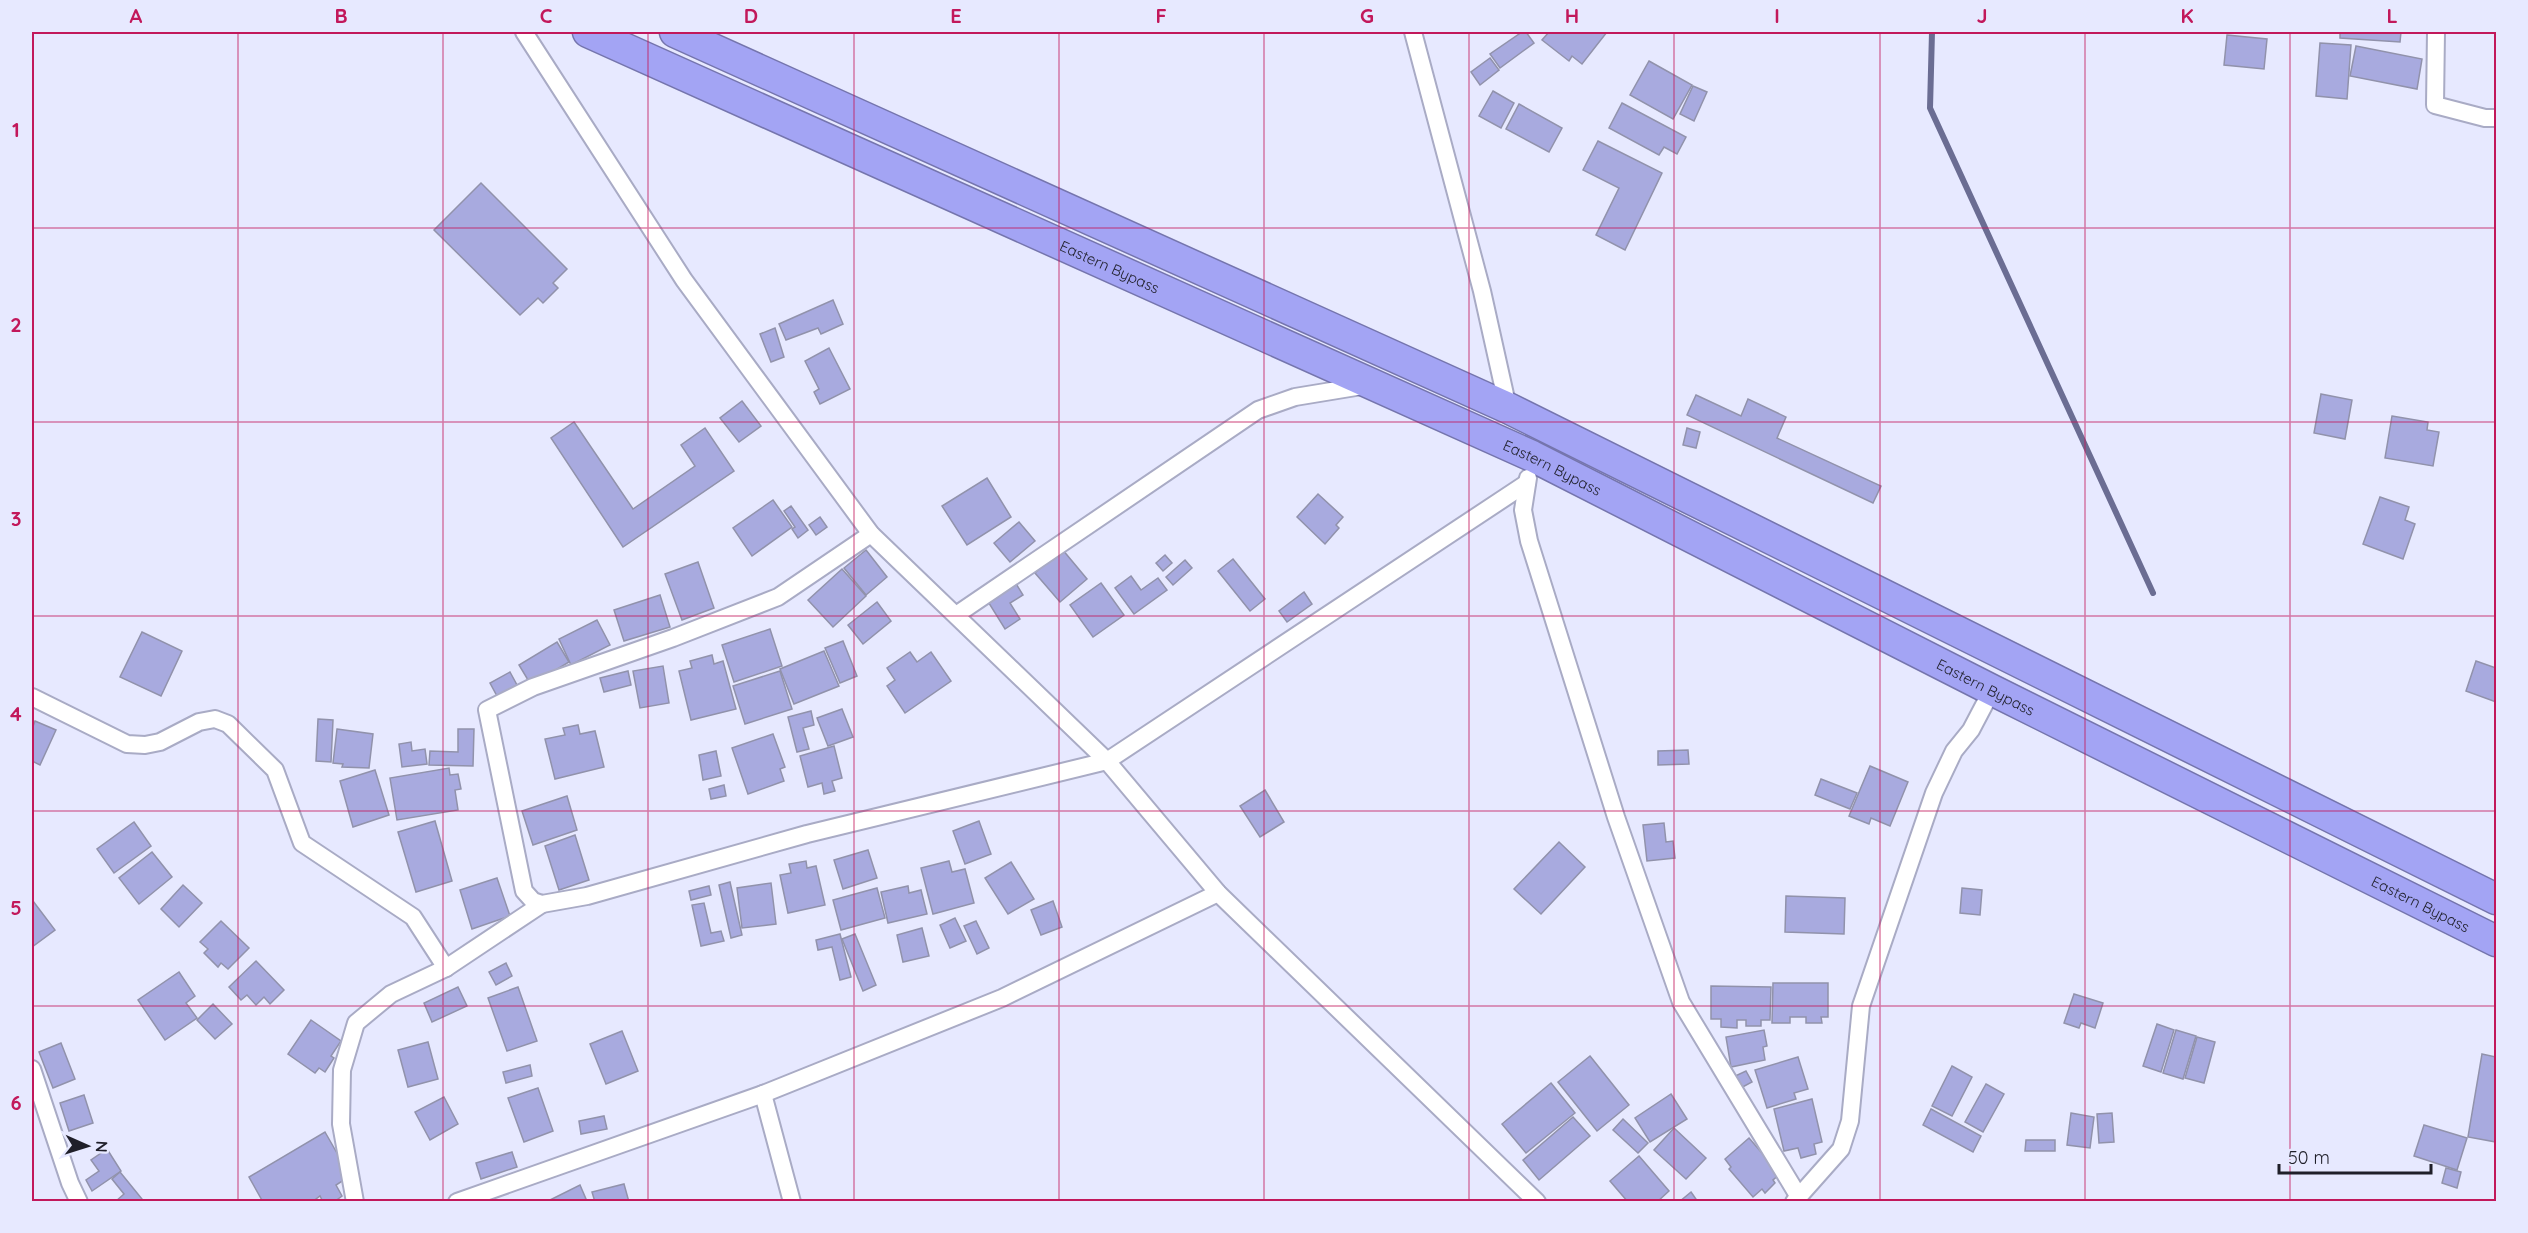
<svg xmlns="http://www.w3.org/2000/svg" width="2528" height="1233" font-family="Quicksand,sans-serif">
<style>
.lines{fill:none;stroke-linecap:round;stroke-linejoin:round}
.stream{stroke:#6b6d93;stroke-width:6}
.building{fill:#a8aadf;stroke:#9192ab;stroke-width:1.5}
.street-casing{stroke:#a9abc5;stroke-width:20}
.highway-casing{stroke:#7575ad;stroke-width:33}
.street{stroke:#fff;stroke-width:16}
.highway{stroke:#a3a4f4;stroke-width:30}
.grid{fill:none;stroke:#c2185b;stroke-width:1.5;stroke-opacity:0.55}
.labels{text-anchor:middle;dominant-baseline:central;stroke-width:5;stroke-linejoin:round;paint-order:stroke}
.street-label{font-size:15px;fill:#1f1f29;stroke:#e7e9ff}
.neatline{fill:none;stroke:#c2185b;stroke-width:2}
.grid-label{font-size:20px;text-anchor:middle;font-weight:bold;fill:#c2185b}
</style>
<rect width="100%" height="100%" fill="#e7e9ff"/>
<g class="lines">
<path class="stream" d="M1932 32 1930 108 2153 593"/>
</g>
<g class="building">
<path d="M1522 32H1526L1534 43 1500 68 1490 54Z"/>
<path d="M1549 32H1607L1582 64 1572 56 1569 61 1542 40Z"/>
<path d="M2340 32H2401L2400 42 2340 38Z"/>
<path d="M2227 35 2267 39 2264 69 2224 65Z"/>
<path d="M2320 43 2351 45 2347 99 2316 96Z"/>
<path d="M2356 46 2422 59 2417 89 2350 76Z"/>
<path d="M1490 58 1499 70 1480 85 1471 72Z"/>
<path d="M1649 61 1692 85 1673 119 1630 95Z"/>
<path d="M1693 86 1707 92 1694 121 1680 114Z"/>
<path d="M1493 91 1514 103 1501 128 1479 116Z"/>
<path d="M1622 103 1686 137 1677 154 1664 147 1659 155 1609 128Z"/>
<path d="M1519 104 1562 128 1549 152 1506 129Z"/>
<path d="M1598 141 1662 173 1625 250 1596 235 1619 188 1583 170Z"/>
<path d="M481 183 567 269 553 283 558 288 543 303 538 298 520 315 434 230Z"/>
<path d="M833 300 843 324 821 334 818 328 786 340 779 324Z"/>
<path d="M775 328 784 357 771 362 760 334Z"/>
<path d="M829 348 850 389 820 404 814 392 819 389 805 361Z"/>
<path d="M2321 394 2352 400 2345 439 2314 433Z"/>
<path d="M1696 395 1741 416 1748 399 1786 417 1777 438 1881 486 1873 503 1687 415Z"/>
<path d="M742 401 761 426 739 442 720 418Z"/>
<path d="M2392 416 2428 422 2427 430 2439 432 2433 466 2385 458Z"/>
<path d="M574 422 633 509 695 466 681 445 705 428 734 471 623 547 551 438Z"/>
<path d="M1687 428 1700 432 1696 448 1683 445Z"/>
<path d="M987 478 1011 517 967 545 942 506Z"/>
<path d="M1318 494 1343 517 1336 525 1339 528 1325 544 1297 517Z"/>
<path d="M2380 497 2409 507 2405 520 2415 524 2403 559 2363 544Z"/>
<path d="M773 500 792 527 752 556 733 528Z"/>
<path d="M791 506 808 530 798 538 792 529 795 527 784 511Z"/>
<path d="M820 517 827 527 816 535 809 525Z"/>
<path d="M1019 522 1035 541 1010 562 994 543Z"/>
<path d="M1062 549 1087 579 1060 602 1035 573Z"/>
<path d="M866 550 887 577 866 595 844 568Z"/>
<path d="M1165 555 1172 563 1163 571 1156 563Z"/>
<path d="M1233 559 1265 599 1250 611 1218 571Z"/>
<path d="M1185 560 1192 568 1173 585 1166 577Z"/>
<path d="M698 562 714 608 682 620 665 574Z"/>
<path d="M842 569 866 596 833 627 808 600Z"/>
<path d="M1131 576 1141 590 1158 578 1167 590 1134 614 1115 588Z"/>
<path d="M1015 582 1023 595 1010 603 1020 619 1005 629 987 600Z"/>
<path d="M1101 583 1124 615 1093 637 1070 605Z"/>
<path d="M1304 592 1312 604 1287 622 1279 611Z"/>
<path d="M660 595 670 627 624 641 614 610Z"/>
<path d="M877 602 891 621 863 644 848 625Z"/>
<path d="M597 620 610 645 571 665 559 639Z"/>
<path d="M770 629 782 666 734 682 722 645Z"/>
<path d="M142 632 182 651 161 696 120 677Z"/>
<path d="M843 641 857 676 840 683 825 648Z"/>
<path d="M557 642 569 662 531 685 519 665Z"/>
<path d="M824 651 839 686 794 704 780 669Z"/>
<path d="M910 652 917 662 931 652 951 681 905 713 887 686 895 680 887 668Z"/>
<path d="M712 655 714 664 723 661 736 709 691 720 679 671 692 668 690 661Z"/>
<path d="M2476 661 2496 668V702L2466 691Z"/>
<path d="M663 666 669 703 640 708 633 671Z"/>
<path d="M628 671 631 685 604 692 600 678Z"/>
<path d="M780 671 792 709 745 724 733 686Z"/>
<path d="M510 672 517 685 497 696 490 683Z"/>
<path d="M842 709 853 737 828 746 817 718Z"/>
<path d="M811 711 814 725 803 728 809 749 797 752 788 717Z"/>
<path d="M318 719 333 720 331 762 316 761Z"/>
<path d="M35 721 56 730 40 765 32 761V729Z"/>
<path d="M578 725 580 734 595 731 604 767 555 779 545 739 565 735 563 728Z"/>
<path d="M337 729 373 734 369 768 342 767 343 764 333 763Z"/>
<path d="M458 729H474L473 766 429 765 430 751 458 752Z"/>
<path d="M773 734 785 767 780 769 784 781 748 794 732 748Z"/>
<path d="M411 742 412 751 425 749 427 764 402 767 399 744Z"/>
<path d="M834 746 842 778 832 781 835 791 824 794 822 783 808 787 800 756Z"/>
<path d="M1688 750 1689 764 1658 765V751Z"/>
<path d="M716 751 721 776 703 780 699 755Z"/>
<path d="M1870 766 1908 782 1890 826 1871 818 1869 824 1849 816Z"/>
<path d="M449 768 450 775 458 774 461 789 455 790 458 810 397 820 390 778Z"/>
<path d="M375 770 389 815 353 827 340 781Z"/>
<path d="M1821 779 1857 793 1850 809 1815 795Z"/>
<path d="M724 785 726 796 711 799 709 789Z"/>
<path d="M1265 790 1284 822 1260 837 1240 806Z"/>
<path d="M567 796 577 830 533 845 522 811Z"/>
<path d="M435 821 452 881 416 892 398 832Z"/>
<path d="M979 821 991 854 965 864 953 831Z"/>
<path d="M134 822 151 846 114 873 97 849Z"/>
<path d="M1664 823 1666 842 1673 841 1675 858 1647 861 1643 825Z"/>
<path d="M575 835 589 880 559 890 545 846Z"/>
<path d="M1559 842 1585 867 1541 914 1514 889Z"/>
<path d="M868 850 877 878 843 889 834 860Z"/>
<path d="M152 852 172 877 139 904 119 878Z"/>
<path d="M806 861 807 868 816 866 825 905 788 913 780 875 791 873 789 864Z"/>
<path d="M949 861 952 872 965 869 974 903 933 914 921 868Z"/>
<path d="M1011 862 1034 899 1008 914 985 878Z"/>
<path d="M497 878 510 916 472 929 460 890Z"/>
<path d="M730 882 742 935 731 938 719 885Z"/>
<path d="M771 883 776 924 742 928 737 888Z"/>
<path d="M183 885 202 903 179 927 161 909Z"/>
<path d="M709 886 711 895 691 900 689 891Z"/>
<path d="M908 886 909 893 921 890 927 914 888 923 881 892Z"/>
<path d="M877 888 885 918 841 930 833 900Z"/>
<path d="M1962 888 1982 890 1980 915 1960 913Z"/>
<path d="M1786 896 1845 898 1844 934 1785 932Z"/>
<path d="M33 901 55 930 32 947V903Z"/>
<path d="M1053 901 1062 927 1041 935 1031 910Z"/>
<path d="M704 903 711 933 721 931 724 941 701 946 692 905Z"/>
<path d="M955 918 966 941 950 948 940 925Z"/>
<path d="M221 921 249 948 228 969 221 963 218 967 204 953 208 949 200 942Z"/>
<path d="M976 921 989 948 977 954 964 926Z"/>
<path d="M922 928 929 956 903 962 897 935Z"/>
<path d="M840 934 851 977 840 980 832 947 818 950 816 940Z"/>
<path d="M855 934 876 985 863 991 842 939Z"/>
<path d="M256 961 284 990 270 1004 264 997 256 1005 247 995 241 1000 229 987Z"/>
<path d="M506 963 512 976 496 985 489 972Z"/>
<path d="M179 972 195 996 186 1003 197 1018 165 1040 138 1000Z"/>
<path d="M1773 983H1828V1017H1821L1822 1023H1806V1017H1790V1023H1772Z"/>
<path d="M1711 986 1771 987 1770 1020H1761V1026H1746V1020H1737V1028L1721 1027V1019H1711Z"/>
<path d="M458 987 467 1006 432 1022 424 1003Z"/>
<path d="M518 987 537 1041 507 1051 488 998Z"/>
<path d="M2074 994 2103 1003 2095 1028 2081 1023 2079 1028 2064 1023Z"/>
<path d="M213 1004 232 1024 215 1039 197 1020Z"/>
<path d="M311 1020 341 1041 331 1056 334 1058 325 1072 319 1068 315 1073 288 1054Z"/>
<path d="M2157 1024 2174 1030 2161 1072 2143 1066Z"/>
<path d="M1764 1030 1767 1046 1763 1047 1765 1060 1731 1067 1726 1037Z"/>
<path d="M2176 1030 2196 1036 2183 1079 2163 1073Z"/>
<path d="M622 1031 638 1071 606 1084 590 1044Z"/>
<path d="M2197 1037 2215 1042 2204 1083 2185 1078Z"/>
<path d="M428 1042 438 1079 408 1087 398 1050Z"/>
<path d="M61 1043 75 1079 53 1088 39 1052Z"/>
<path d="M2482 1054 2496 1057V1142L2468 1137Z"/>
<path d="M1590 1056 1629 1105 1597 1131 1558 1082Z"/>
<path d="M1798 1057 1808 1089 1794 1093 1796 1099 1767 1108 1755 1070Z"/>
<path d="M530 1065 532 1076 506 1083 503 1072Z"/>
<path d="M1952 1066 1972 1077 1952 1116 1932 1106Z"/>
<path d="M1746 1071 1752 1082 1739 1089 1733 1077Z"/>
<path d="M1551 1083 1575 1113 1526 1153 1502 1124Z"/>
<path d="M1986 1084 2004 1094 1983 1132 1965 1122Z"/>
<path d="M538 1088 553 1131 524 1142 508 1098Z"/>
<path d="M1671 1094 1687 1119 1650 1142 1635 1118Z"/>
<path d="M84 1095 93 1123 69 1131 60 1103Z"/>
<path d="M444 1097 458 1124 430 1140 415 1112Z"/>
<path d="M1812 1099 1822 1142 1814 1144 1816 1154 1801 1158 1798 1148 1784 1151 1774 1109Z"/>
<path d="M1931 1109 1981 1136 1973 1152 1923 1125Z"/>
<path d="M2071 1113 2094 1117 2090 1148 2067 1145Z"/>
<path d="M2112 1113 2114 1142 2099 1143 2097 1114Z"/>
<path d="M604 1116 607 1129 581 1134 579 1121Z"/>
<path d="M1573 1117 1590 1136 1539 1180 1523 1160Z"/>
<path d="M1623 1119 1648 1143 1638 1153 1613 1130Z"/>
<path d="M2424 1125 2467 1138 2457 1170 2414 1156Z"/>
<path d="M1674 1128 1706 1158 1686 1179 1654 1150Z"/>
<path d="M325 1132 350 1176 336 1185 342 1196 334 1202H323L320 1196 312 1202H263L249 1177Z"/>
<path d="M1749 1138 1780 1174 1773 1180 1775 1183 1765 1193 1762 1189 1753 1197 1729 1169 1731 1167 1725 1159Z"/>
<path d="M2026 1140H2055V1151H2025Z"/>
<path d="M107 1149 121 1171 92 1191 86 1180 99 1171 91 1160Z"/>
<path d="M512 1152 517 1167 481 1179 476 1163Z"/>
<path d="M1639 1156 1669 1191 1657 1202H1628L1610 1181Z"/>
<path d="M2446 1168 2461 1172 2457 1188 2442 1183Z"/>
<path d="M120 1172 142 1199 140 1202H115L124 1194 112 1179Z"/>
<path d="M624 1184 629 1202H595L592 1192Z"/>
<path d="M580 1185 586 1199 580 1202H546Z"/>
<path d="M1691 1192 1698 1202H1679Z"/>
</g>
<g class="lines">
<defs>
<g id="street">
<path d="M524 32 684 280 871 534 1107 761 1218 893 1537 1202"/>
<path d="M1413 32 1482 291 1508 408"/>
<path d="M2436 32 2435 105 2485 118H2496"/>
<path d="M1528 478 1523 510 1529 541 1616 817 1681 1002 1799 1197"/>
<path d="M871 534 778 597 673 638 533 687 487 710 524 891 533 901 542 904 587 896 807 834 1107 761 1527 483"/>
<path d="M956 615 1258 410 1295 397 1368 385"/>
<path d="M32 697 127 744 145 745 160 742 199 722 215 719 228 724 275 770 302 843 413 917 446 968"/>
<path d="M32 1069 70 1183 79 1202"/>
<path d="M763 1094 792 1202"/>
<path d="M355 1202 341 1124 342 1070 356 1023 391 994 446 968 542 904"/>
<path d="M457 1202 763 1094 1002 998 1218 893"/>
<path d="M1794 1202 1841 1149 1850 1121 1861 1006 1934 793 1954 751 1971 730 1992 690"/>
</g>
<g id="highway">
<path id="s1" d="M588 32 1532 456 1992 690 2496 941"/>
<path d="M675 32 1508 408 2496 899"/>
</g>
</defs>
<use href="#street" class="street-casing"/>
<use href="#highway" class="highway-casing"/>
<use href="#street" class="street"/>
<use href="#highway" class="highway"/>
</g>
<path class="grid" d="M238 32V1202M443 32V1202M648 32V1202M854 32V1202M1059 32V1202M1264 32V1202M1469 32V1202M1674 32V1202M1880 32V1202M2085 32V1202M2290 32V1202M32 228H2496M32 422H2496M32 616H2496M32 811H2496M32 1006H2496"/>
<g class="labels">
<g class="street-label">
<text stroke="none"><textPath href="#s1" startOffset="572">Eastern Bypass</textPath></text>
<text stroke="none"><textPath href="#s1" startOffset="1058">Eastern Bypass</textPath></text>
<text stroke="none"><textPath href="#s1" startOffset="1544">Eastern Bypass</textPath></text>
<text stroke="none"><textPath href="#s1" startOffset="2030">Eastern Bypass</textPath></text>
</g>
</g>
<rect width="2528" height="1233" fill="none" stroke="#e7e9ff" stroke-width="66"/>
<g transform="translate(87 1146) rotate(93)" stroke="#e7e9ff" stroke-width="4.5" paint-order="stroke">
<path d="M0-4.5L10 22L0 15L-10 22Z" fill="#1f1f29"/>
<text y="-9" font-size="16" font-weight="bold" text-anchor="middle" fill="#1f1f29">N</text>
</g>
<path d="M2279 1164v9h152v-9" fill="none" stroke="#1f1f29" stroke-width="3"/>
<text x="2288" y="1164" font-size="18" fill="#1f1f29" stroke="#e7e9ff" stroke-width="4.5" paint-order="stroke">50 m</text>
<rect x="33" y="33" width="2462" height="1167" class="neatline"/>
<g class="grid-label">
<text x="136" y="23">A</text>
<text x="341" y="23">B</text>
<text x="546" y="23">C</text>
<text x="751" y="23">D</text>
<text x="956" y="23">E</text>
<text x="1161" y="23">F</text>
<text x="1367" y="23">G</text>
<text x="1572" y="23">H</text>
<text x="1777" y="23">I</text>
<text x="1982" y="23">J</text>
<text x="2187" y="23">K</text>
<text x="2392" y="23">L</text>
<text x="16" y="137">1</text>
<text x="16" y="332">2</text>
<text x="16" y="526">3</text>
<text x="16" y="721">4</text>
<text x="16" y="915">5</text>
<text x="16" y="1110">6</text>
</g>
</svg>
